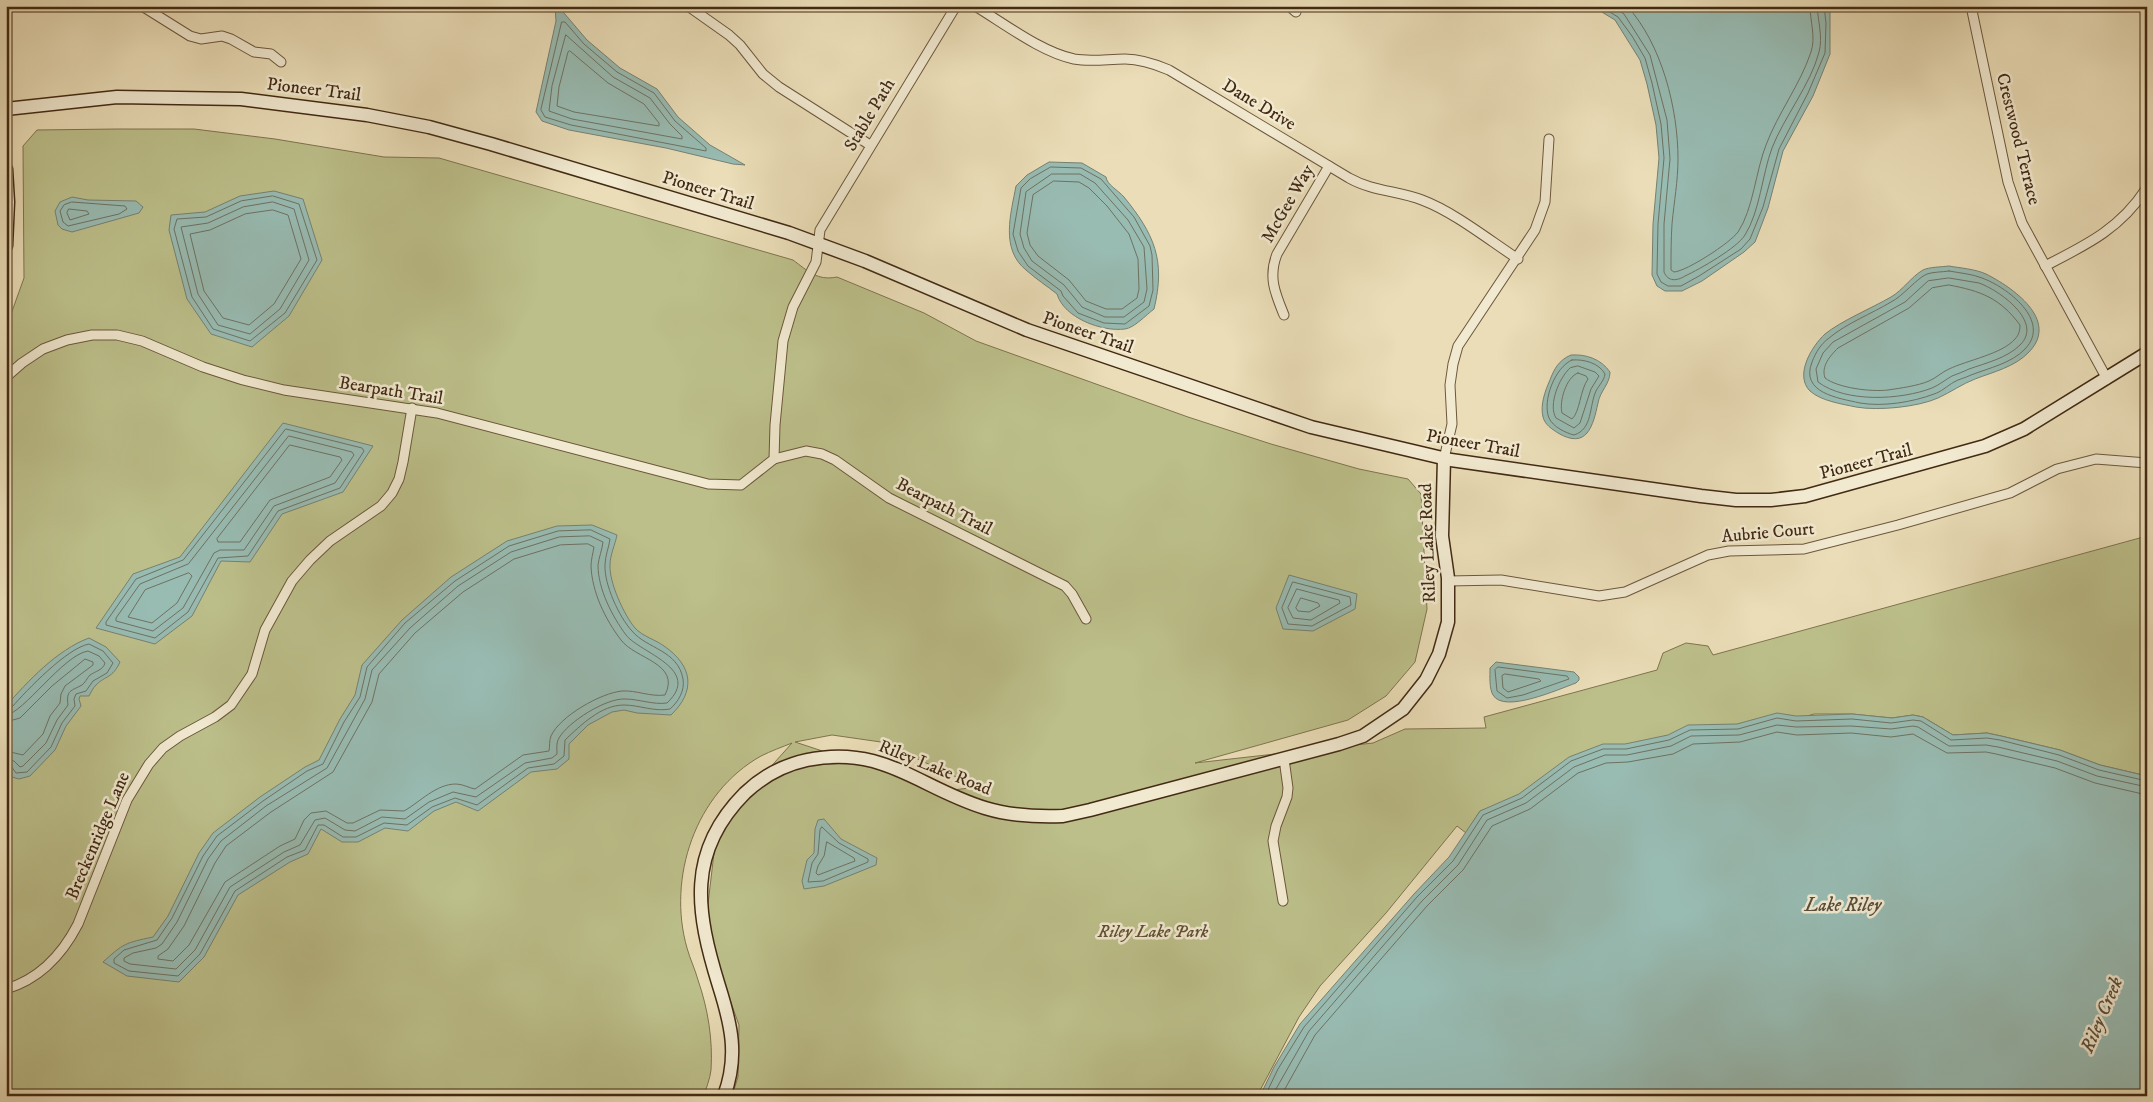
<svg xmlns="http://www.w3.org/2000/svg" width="2153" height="1102" font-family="'IM FELL DW Pica',serif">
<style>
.green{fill:#bcbf8a;stroke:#7f744e;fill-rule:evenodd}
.water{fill:#98bbb2;stroke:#768172}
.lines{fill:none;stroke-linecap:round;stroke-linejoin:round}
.shore{stroke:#6d7262;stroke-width:1}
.street-casing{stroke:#6c573c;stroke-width:11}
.secondary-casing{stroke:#422a13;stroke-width:15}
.street{stroke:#f1e9d0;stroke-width:9}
.secondary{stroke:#f1e9d0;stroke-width:12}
.labels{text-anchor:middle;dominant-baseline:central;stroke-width:5;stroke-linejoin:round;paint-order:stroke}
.street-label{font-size:18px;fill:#422a13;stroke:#f1e9d0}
.park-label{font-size:18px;font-style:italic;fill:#604f31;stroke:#f1e9d0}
.water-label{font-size:19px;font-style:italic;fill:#584e3b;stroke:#f1e9d0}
</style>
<rect width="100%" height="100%" fill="#eaddb7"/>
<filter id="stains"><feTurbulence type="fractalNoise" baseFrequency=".004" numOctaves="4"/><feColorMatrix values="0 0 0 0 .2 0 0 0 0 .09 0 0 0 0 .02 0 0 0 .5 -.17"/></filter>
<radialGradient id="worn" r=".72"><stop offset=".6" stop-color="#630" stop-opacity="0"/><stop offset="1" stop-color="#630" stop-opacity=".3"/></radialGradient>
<path class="green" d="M117 129H194L275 139 384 157 439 158 793 260C808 271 817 281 837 277L924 313 976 341 1188 417 1271 444 1359 469 1408 479 1421 494 1427 609 1415 662 1386 696 1348 720 1195 763 1373 743 1405 729 1486 728 1484 717 1657 670 1663 653 1686 643 1708 646 1713 655 2147 536V776L2100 765 2060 750 2001 736 1987 733 1953 735 1923 717 1913 715 1892 718 1852 714H1814L1480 811 1466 833 1457 826 1386 913 1320 986 1299 1017 1257 1096H732L738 1077 739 1025 705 930 717 827 792 743C782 747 771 751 761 756 695 793 667 878 687 948 690 959 695 969 698 980 708 1009 713 1040 711 1070 710 1079 706 1088 704 1096H6V328L24 278 23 146 37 130ZM832 735 881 742 978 787 944 791 795 742Z"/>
<g class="water">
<path d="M555 6H558L587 40 620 68 657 89 678 117 710 145 745 165 733 164 666 148 569 130 542 121 536 112 556 21Z"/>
<path d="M1592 6H1828L1830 11V54L1813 96 1783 151 1768 208 1755 242 1744 252 1702 281 1682 291H1665L1657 286 1652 275 1653 224 1659 158 1656 125 1647 84 1640 60 1615 20Z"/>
<path d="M1049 162 1082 163 1106 177C1107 185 1118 190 1124 197 1154 234 1166 260 1154 309 1146 315 1134 328 1125 329 1102 332 1064 318 1057 294 1047 286 1036 279 1026 270 1000 249 1011 213 1016 186L1027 175Z"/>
<path d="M274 191 303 199 322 260 289 316 252 347 211 334 187 299 169 230 171 215 205 212 240 196Z"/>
<path d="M72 197 88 200 136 201 143 207 139 213 72 232 62 229 58 225 55 211 60 202Z"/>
<path d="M1949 266C1960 268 1975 269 1986 274 2012 287 2060 320 2029 352 2015 367 1993 372 1975 379 1962 384 1951 392 1938 398 1918 407 1878 411 1856 407 1842 404 1821 401 1810 391 1794 375 1812 346 1825 334 1841 321 1872 308 1891 297 1903 290 1911 277 1923 270 1929 267 1941 267 1949 266Z"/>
<path d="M1571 355C1586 354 1601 359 1610 372 1610 384 1600 391 1598 403 1593 426 1587 450 1558 433 1552 429 1545 425 1543 417 1540 405 1545 391 1550 380 1554 369 1559 360 1571 355Z"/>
<path d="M283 423 373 446 343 492 282 514 250 562 221 561 192 616 155 644 96 628 133 574 180 557Z"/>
<path d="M592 525 617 535C615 545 610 555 610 565 609 582 624 615 635 628 642 636 656 640 664 646 693 666 696 691 671 715L637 713 624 710 612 712 588 725 569 744V759L557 769 531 772 478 811 456 802 434 811 408 831 385 828 358 842H342L321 829 308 854 290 862 238 895 204 957 179 982 127 976 103 962C124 943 125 943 153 937L168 916 199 853 213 833 260 797 305 767 319 760 340 719 355 695 362 665 402 620 451 577 507 541 557 526Z"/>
<path d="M1289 575 1357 594 1355 609 1313 631 1283 629 1276 608Z"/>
<path d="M89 638 106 647 120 662C112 679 106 675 96 685 93 688 91 692 89 696H80L79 699 81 706 66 726 55 750 30 776 19 779 12 777 6 760V706C28 681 57 650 89 638Z"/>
<path d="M1496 662 1574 672 1579 677V680L1576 683C1559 689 1504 714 1493 695 1489 688 1490 676 1490 668Z"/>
<path d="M1777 713 1796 716 1852 714 1892 718 1913 715 1923 717 1953 735 1987 733 2001 736 2060 750 2100 765 2147 776V1096H1260L1274 1067 1300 1024 1414 894 1449 857 1480 811 1519 794 1569 757 1603 744H1625L1668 735 1688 725 1737 724Z"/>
<path d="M824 819 841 839 877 858 876 865 824 886 804 889 802 881 807 860 814 853 815 829 818 820Z"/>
</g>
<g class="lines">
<g class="shore">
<path d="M1600 6 1618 17 1632 36 1645 58 1652 83 1661 124 1664 158 1658 224 1657 274 1661 282 1668 286H1681L1699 276 1741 249 1750 239 1763 207 1779 149 1808 93 1825 53 1826 23 1824 6"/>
<path d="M1612 6 1624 14 1650 55 1667 120 1670 159 1664 224V272C1668 282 1677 281 1685 276 1700 269 1737 248 1745 235 1760 211 1762 175 1772 148 1784 117 1811 84 1819 52 1823 37 1818 21 1817 6"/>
<path d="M1627 6C1662 44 1678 109 1678 159 1678 181 1674 202 1672 224 1671 239 1671 254 1671 270L1674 272C1687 271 1730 243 1738 232 1753 210 1756 170 1766 145 1778 113 1800 85 1811 52 1816 37 1810 21 1810 6"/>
<path d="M562 22H565L584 44 617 72 654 93 675 121 706 148V151L571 125 545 117 541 110Z"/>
<path d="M566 35 613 77 650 98 670 124 682 136V139L572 119 549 111 552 86Z"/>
<path d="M570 51 608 83 644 104 659 123V126L574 112 557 106 559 87 568 52Z"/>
<path d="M1051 167 1081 168 1101 179 1134 217 1150 246 1152 255 1153 290 1149 306 1125 324 1104 323 1078 313 1063 296 1061 291 1028 266 1018 251 1013 234 1021 188 1030 179Z"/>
<path d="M1052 174H1080L1095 183 1128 220 1144 247 1147 289 1144 302 1124 317H1105L1082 307 1064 285 1032 261 1024 248 1020 234 1026 192Z"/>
<path d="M1054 181 1079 182 1089 188 1107 206 1129 234 1138 259 1139 289 1137 298 1122 309H1106L1086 301 1069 280 1038 256 1030 245 1027 233 1033 195Z"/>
<path d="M273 196 299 204 317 260 285 313 250 341 213 329 192 297 174 229 177 219 206 217 241 201Z"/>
<path d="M72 202 125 206 127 209 119 214 68 226 63 222 60 211 64 205Z"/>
<path d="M273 202 294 209 309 260 280 309 250 334 218 325 198 294 181 227 208 223 243 207Z"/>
<path d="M69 209 87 211 89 214 70 220 67 213Z"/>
<path d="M273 210 288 215 301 259 274 304 249 325 223 318 204 291 190 234 210 230 245 214Z"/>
<path d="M1949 271C1960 273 1972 274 1982 278 2007 287 2052 321 2025 349 2012 363 1989 368 1971 375 1965 378 1959 379 1954 382 1947 386 1941 392 1934 394 1913 402 1883 407 1860 403 1838 398 1800 393 1812 362 1816 352 1820 345 1829 338 1847 323 1871 314 1891 302 1903 296 1917 278 1927 274 1933 272 1942 272 1949 271Z"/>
<path d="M1949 278C1959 280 1969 281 1979 283 1999 290 2044 322 2020 345 2007 358 1986 363 1969 369 1963 372 1957 374 1952 376 1945 380 1939 385 1932 388 1901 400 1846 403 1818 382L1816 369 1823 353 1833 342 1905 302 1928 281Z"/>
<path d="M1949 285C1981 291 2000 298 2020 325 2020 330 2019 335 2015 339 2002 354 1968 360 1949 369 1942 372 1936 378 1929 381 1917 386 1901 388 1888 390 1871 392 1838 388 1825 378 1821 366 1830 356 1838 348L1909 308 1932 288Z"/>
<path d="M1572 360C1584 359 1599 363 1605 374 1604 381 1599 385 1596 391 1589 406 1593 429 1574 435 1566 433 1553 427 1549 418 1542 401 1555 367 1572 360Z"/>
<path d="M1578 366 1595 372 1599 376 1591 389 1580 423 1574 428 1556 418C1548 405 1559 378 1570 368Z"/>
<path d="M1578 373 1586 376 1588 379C1580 390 1580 412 1572 419L1562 413C1559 402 1566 377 1578 373Z"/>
<path d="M286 429 362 448 364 451 340 488 278 511 248 556 218 558 188 612 155 638 106 625V622L136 579 183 560Z"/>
<path d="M289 436 352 452 354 455 335 483 274 506 244 550H220L214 553 183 608 153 631 116 621V618L140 584 188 564Z"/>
<path d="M290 445 340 457 342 460 330 477 270 500 240 542H218L217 539Z"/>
<path d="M591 530 610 539C609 547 605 556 605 565 604 584 619 617 632 631 647 649 678 650 683 679 685 691 678 702 670 709 654 712 639 705 624 705 601 705 581 725 565 740L564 756 554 764 528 768 477 805 455 798 432 807 407 825 384 823 356 837H343L324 825H318L305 850 287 857 235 891 200 954 178 976 129 971 114 963V959L124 950 157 940 172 918 203 856 217 836 263 801 307 771 323 764 344 722 360 697 367 667 405 623 455 581 509 546 558 531Z"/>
<path d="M590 536 603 542C602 550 599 557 598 565 598 589 612 616 626 635 640 653 703 669 667 703 653 705 639 699 625 699 606 698 568 722 559 738 556 743 557 749 557 754L552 758 525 763 476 797 453 792 429 802 405 819 382 817 355 831 345 830 325 818 315 820 300 845 284 852 230 887 195 950 176 969 130 964 124 961V958L133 953 156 948 162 944 177 922 208 859 221 841 266 806 327 768 365 699 372 670 410 628 458 586 511 552 559 537Z"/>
<path d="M588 544 594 547C593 553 591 560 591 566 592 592 605 619 621 640 635 659 681 663 665 695 650 697 636 690 622 691 601 693 560 716 551 736 549 741 550 746 549 751L523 755 475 789C469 788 463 784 456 784 436 784 420 802 404 811L380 810 353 823H347L326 811 311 813 304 820 295 839 280 846 225 882 189 945 173 961 158 959V956L168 949 184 926 215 863 226 846 271 812 333 772 372 702 379 674 415 633 463 592 514 559 560 545Z"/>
<path d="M189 573 192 576 177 603 152 623 128 617 145 590Z"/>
<path d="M1293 582 1350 597 1351 605 1312 626 1288 624 1282 608Z"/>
<path d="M1297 589 1339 600 1340 603 1311 620 1293 618 1288 608Z"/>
<path d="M1301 598 1318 603 1320 606 1309 612 1298 611 1296 608Z"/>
<path d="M1498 667 1567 676 1569 679 1523 695 1507 698 1497 691 1495 670Z"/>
<path d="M1505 674 1539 679 1541 681 1508 692 1503 688 1502 676Z"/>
<path d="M6 709 12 707C27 690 67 648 89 644L103 651 113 663 107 673 93 681 86 691 76 694 74 699 75 706 62 723 51 747 27 772 16 773 11 766 6 765"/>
<path d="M6 715C23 714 63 655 88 651L99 656 105 663C103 670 96 671 90 675 87 678 85 683 82 685 71 691 66 690 68 705L57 720 46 743 23 766 20 767 14 761 6 759"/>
<path d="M6 722 20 718 52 686 85 659 93 662V665L65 686 61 694 60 703 50 716 43 734 23 755 6 751"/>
<path d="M822 827 839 843 868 859V862L823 881 808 882 812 863 818 854 820 830Z"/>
<path d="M827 842 854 858 855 861 818 875 816 873 818 866 824 856Z"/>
<path d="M1265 1096 1278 1069 1304 1027 1417 897 1453 861 1483 815 1522 798 1571 761 1603 749H1626L1669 740 1690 730 1738 729 1777 718 1796 721 1852 719 1891 723 1913 720 1921 721 1951 740 1987 738 2000 740 2059 755 2099 770 2147 781"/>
<path d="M1272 1096 1309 1031 1422 901 1458 865 1487 820 1526 803 1574 767 1605 755H1627L1671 746 1691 736 1739 735 1777 725 1796 727 1851 726 1891 729 1913 726 1918 727 1949 746 1986 745 1998 747 2057 761 2097 776 2147 787"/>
<path d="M1281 1096 1315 1035 1427 906 1463 870 1492 826 1530 809 1578 773 1606 763 1628 762 1673 754 1693 744 1740 742 1777 732 1797 735 1851 733 1891 737 1913 734 1947 753 1986 752 1996 754 2055 768 2095 783 2147 795"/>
</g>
<defs>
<g id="street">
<path d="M142 6 190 36 201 39 222 36 231 39 254 52 271 54 281 62"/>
<path d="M688 6 729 35 740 45 763 74 779 87 870 145"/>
<path d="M975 6C1005 24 1041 52 1074 59 1091 62 1108 59 1125 59 1140 59 1155 64 1169 70L1349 178C1372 191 1398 191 1422 200 1454 212 1489 240 1518 259"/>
<path d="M1289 6 1296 12"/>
<path d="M1971 6 2008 182 2022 223 2107 379"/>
<path d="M2045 266C2086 245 2120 229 2146 189"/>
<path d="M1284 315C1275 293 1268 277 1277 254L1329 166"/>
<path d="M6 377 22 363 43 349 67 340 92 335H117L142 341 203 367 243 380 284 390 437 413 708 484 741 485 774 459 775 425 783 341 793 307 816 262 820 230 956 6"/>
<path d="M774 459 806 451 822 454 835 460 889 498 1065 586 1072 594 1086 619"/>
<path d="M1444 459 1452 424 1450 385 1453 364 1458 346 1535 230 1545 202 1549 139"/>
<path d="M1448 581 1501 580 1599 596 1625 592 1708 555 1729 551 1804 549 1898 525 2010 493 2057 469 2096 459 2147 463"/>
<path d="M1283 901 1273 841 1276 826 1287 797 1288 788 1284 759"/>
<path d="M6 989C40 979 62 955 78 924L127 800 149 764 163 748 180 736 215 717 231 705 252 674 265 630 292 581 310 560 330 541 381 506 392 493 399 479 403 462 412 408"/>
</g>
<g id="secondary">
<path d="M6 109 117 97 241 99 367 115 429 127 491 144 789 233 865 261 1027 330 1311 427 1451 460 1701 496 1736 500H1771L1805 496 1985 446 2024 429 2147 353"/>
<path d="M6 169 8 202 6 246"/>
<path d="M724 1096C739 1056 731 1024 719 986 696 912 686 852 745 793 762 777 784 765 807 760 883 744 919 788 985 808 1011 816 1037 817 1063 816L1090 810 1339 744 1363 736 1403 709 1426 680 1439 654 1448 622V578L1442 536 1444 459"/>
</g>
</defs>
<use href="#street" class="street-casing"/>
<use href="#secondary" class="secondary-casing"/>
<use href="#street" class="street"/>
<use href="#secondary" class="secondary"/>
</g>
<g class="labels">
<g class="street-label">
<text transform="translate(314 90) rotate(7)">Pioneer Trail</text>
<text transform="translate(1259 105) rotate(31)">Dane Drive</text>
<text transform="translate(870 115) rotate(-59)">Stable Path</text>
<text transform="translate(2018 139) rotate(76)">Crestwood Terrace</text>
<text transform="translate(708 191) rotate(17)">Pioneer Trail</text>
<text transform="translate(1288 204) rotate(-60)">McGee Way</text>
<text transform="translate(1088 333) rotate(19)">Pioneer Trail</text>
<text transform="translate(391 391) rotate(9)">Bearpath Trail</text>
<text transform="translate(1473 444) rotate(10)">Pioneer Trail</text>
<text transform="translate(1866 462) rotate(-15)">Pioneer Trail</text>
<text transform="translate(944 507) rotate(27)">Bearpath Trail</text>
<text transform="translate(1768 533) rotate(-5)">Aubrie Court</text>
<text transform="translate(1428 543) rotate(-92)">Riley Lake Road</text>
<text transform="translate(935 768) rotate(22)">Riley Lake Road</text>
<text transform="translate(98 836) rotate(-67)">Breckenridge Lane</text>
</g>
<g class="park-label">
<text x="1153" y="932">Riley Lake Park</text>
</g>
<g class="water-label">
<text x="1843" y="905">Lake Riley</text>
<text transform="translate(2102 1015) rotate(-67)">Riley Creek</text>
</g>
</g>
<rect width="2153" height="1102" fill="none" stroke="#eaddb7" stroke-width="25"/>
<rect x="8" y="8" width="2138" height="1087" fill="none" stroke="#422a13" stroke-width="2.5"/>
<rect x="12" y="12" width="2128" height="1077" fill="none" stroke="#422a13"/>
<rect width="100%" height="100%" filter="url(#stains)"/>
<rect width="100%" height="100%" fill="url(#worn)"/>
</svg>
